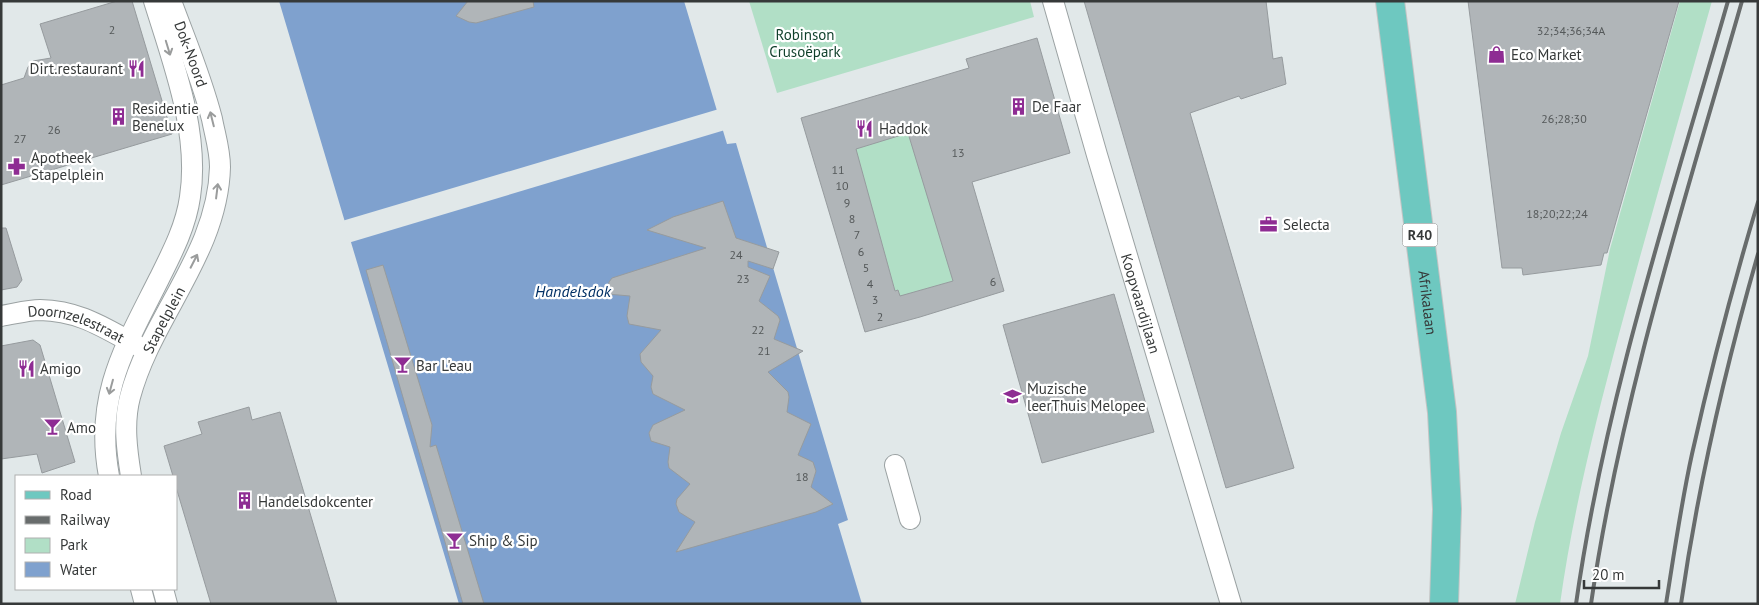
<svg xmlns="http://www.w3.org/2000/svg" width="1759" height="605" font-family="'PT Sans',sans-serif">
<style>
.green{fill:#b1dfc6}
.water{fill:#7fa1ce}
.pier{fill:#e1e8e9}
.building{fill:#b0b5b8;stroke:#969b9e;fill-rule:evenodd}
.lines{fill:none;stroke-linecap:round;stroke-linejoin:round}
.street-casing{stroke:#9ba2a3;stroke-width:22}
.primary-casing{stroke:#c3c4c4;stroke-width:30}
.street{stroke:#fff;stroke-width:20}
.primary{stroke:#6ec8c0;stroke-width:28}
.rail{stroke:#686c6c;stroke-width:4}
.oneway{stroke:#9a9c9c}
.labels{text-anchor:middle;dominant-baseline:central;stroke-width:4.5;stroke-linejoin:round;paint-order:stroke}
.number-label{font-size:12px;fill:#545859}
.shield{fill:#fff;stroke:#727474;stroke-width:1}
.shield-label{font-size:14px;font-weight:bold;fill:#363939}
.park-label{font-size:15px;fill:#0f3f2a;stroke:#fff}
.street-label{font-size:15px;fill:#363939;stroke:#fff}
.poi-label{font-size:15px;fill:#363939;stroke:#fff;text-anchor:start}
.water-label{font-size:16px;font-style:italic;fill:#002f64;stroke:#fff}
</style>
<rect width="100%" height="100%" fill="#e1e8e9"/>
<g class="green">
<path d="M749 1H1030L1034 17 777 93Z"/>
<path d="M1680 1H1712C1681 112 1649 222 1619 334 1595 424 1573 511 1560 604H1515L1535 522 1561 433 1588 356 1610 249Z"/>
<path d="M941 123 953 281 915 292 904 312 898 290 895 291 855 149Z"/>
</g>
<path class="water" d="M279 1H684L727 144 736 143 848 520 838 524 862 604H459Z"/>
<path class="pier" d="M719 109 725 130 348 243 342 221Z"/>
<g class="building">
<path d="M117 1H132L172 134 1 185V85L24 78 28 67 33 61 51 58 40 24Z"/>
<path d="M468 1H533L534 7 476 23 469 22 456 16Z"/>
<path d="M1084 1H1266L1273 59 1282 57 1286 84 1241 99 1239 96 1190 113 1294 468 1226 488Z"/>
<path d="M1468 1H1679L1607 253H1604L1601 265 1523 275 1522 268H1502Z"/>
<path d="M1037 38 1070 153 972 182 1004 291 920 317 865 332 801 118 969 68 966 59ZM908 133 953 281 900 296 898 290 895 291 856 149Z"/>
<path d="M723 201 736 238 779 252 773 269 748 261V267L770 276 759 301 778 316 780 320 774 339 803 351 768 372 788 392 789 397 787 412 811 424 798 455 813 462 816 471 811 487 833 504 816 512 676 552 695 522 679 512 676 504 677 499 690 484 669 468 668 462 670 447 651 441 649 433 653 425 685 410 653 394 651 387 653 376 641 362 640 354 661 330 629 324 627 316 630 296 607 294 609 282 612 278 706 248 647 230 673 217Z"/>
<path d="M1 228H6L22 280 17 287 1 290Z"/>
<path d="M383 265 432 425 430 447 436 445 484 604H463L366 270Z"/>
<path d="M1114 294 1154 432 1042 463 1003 325Z"/>
<path d="M33 340 40 345 75 462 42 473 37 454 1 459V346Z"/>
<path d="M249 407 252 420 280 412 337 604H211L176 487V476H173L164 446 202 434 198 422Z"/>
</g>
<g class="lines">
<defs>
<g id="street">
<path id="s1" d="M1053 1 1097 155 1231 604"/>
<path id="s2" d="M1 316C14 314 28 310 40 310 81 311 104 328 138 346"/>
<path d="M895 465 910 519"/>
<path d="M109 476C94 396 125 347 159 279 172 253 186 226 190 197 200 133 173 62 154 1"/>
<path id="s3" d="M131 476C127 451 123 423 130 397 151 317 218 253 220 167 220 150 215 135 212 119 201 76 186 42 171 1"/>
<path d="M141 589 145 604"/>
<path d="M163 589 167 604"/>
</g>
<g id="primary">
<path id="s4" d="M1390 1 1442 412 1447 509 1444 604"/>
</g>
</defs>
<use href="#street" class="street-casing"/>
<use href="#primary" class="primary-casing"/>
<use href="#street" class="street"/>
<use href="#primary" class="primary"/>
<g class="rail">
<path d="M1576 604C1605 399 1671 200 1728 1"/>
<path d="M1591 604C1621 398 1685 200 1742 1"/>
<path d="M1666 604C1674 554 1681 504 1692 454 1711 369 1733 285 1758 202"/>
<path d="M1681 604C1698 486 1725 369 1758 254"/>
</g>
</g>
<defs><path id="oneway-shaft" d="M-6 0H5M1.5-3L5.5 0L1.5 3" fill="none" stroke-width="1.6" stroke-linecap="round" stroke-linejoin="round" transform="scale(1.25)"/></defs>
<g class="oneway">
<use href="#oneway-shaft" transform="translate(168 48) rotate(73)"/>
<use href="#oneway-shaft" transform="translate(212 119) rotate(-104)"/>
<use href="#oneway-shaft" transform="translate(217 191) rotate(-83)"/>
<use href="#oneway-shaft" transform="translate(194 261) rotate(-63)"/>
<use href="#oneway-shaft" transform="translate(111 387) rotate(105)"/>
</g>
<defs>
<symbol id="shop-bare" viewBox="-9 -9 18 18"><path d="M-5-2.5h2.3a2.7 3.5 0 0 1 5.4 0H5L5.5 6h-11ZM-1.5-2.5h3a1.5 2.3 0 0 0-3 0Z" fill="#8e2c93" stroke="#fff" stroke-width="2.5" paint-order="stroke"/></symbol>
<symbol id="restaurant-bare" viewBox="-9 -9 18 18"><path d="M-5-6h1v4h1v-4h1v4h1v-4h1v5L-1.5 .5V6h-2V.5L-5-1ZM5-6V6H3V1.5H1.5Q1.5-4 5-6Z" fill="#8e2c93" stroke="#fff" stroke-width="2.5" paint-order="stroke"/></symbol>
<symbol id="building-bare" viewBox="-9 -9 18 18"><path d="M-4-6H4V6H1V3H-1V6H-4ZM-2.5-4.3h1.7v1.8h-1.7ZM.8-4.3h1.7v1.8H.8ZM-2.5-1h1.7V.8h-1.7ZM.8-1h1.7V.8H.8Z" fill="#8e2c93" stroke="#fff" stroke-width="2.5" paint-order="stroke"/></symbol>
<symbol id="pharmacy-bare" viewBox="-9 -9 18 18"><path d="M-2-6h4v4h4v4h-4v4h-4v-4h-4v-4h4Z" fill="#8e2c93" stroke="#fff" stroke-width="2.5" paint-order="stroke"/></symbol>
<symbol id="office-bare" viewBox="-9 -9 18 18"><path d="M-6-3h4V-5.5h4V-3h4V5H-6ZM-1-4.5V-3h2v-1.5ZM-6 0V1H6V0Z" fill="#8e2c93" stroke="#fff" stroke-width="2.5" paint-order="stroke"/></symbol>
<symbol id="bar-bare" viewBox="-9 -9 18 18"><path d="M-6-5H6L.8 .8V4.5H3.5V6h-7V4.5H-.8V.8Z" fill="#8e2c93" stroke="#fff" stroke-width="2.5" paint-order="stroke"/></symbol>
<symbol id="school-bare" viewBox="-9 -9 18 18"><path d="M0-5L7-2L0 1L-7-2ZM-4 1L0 2.5L4 1V4Q0 6-4 4Z" fill="#8e2c93" stroke="#fff" stroke-width="2.5" paint-order="stroke"/></symbol>
</defs>
<g fill-rule="evenodd">
<use href="#shop-bare" x="1484" y="42" width="25" height="25"/>
<use href="#restaurant-bare" x="124" y="56" width="25" height="25"/>
<use href="#building-bare" x="1006" y="94" width="25" height="25"/>
<use href="#building-bare" x="106" y="104" width="25" height="25"/>
<use href="#restaurant-bare" x="852" y="116" width="25" height="25"/>
<use href="#pharmacy-bare" x="4" y="154" width="25" height="25"/>
<use href="#office-bare" x="1256" y="212" width="25" height="25"/>
<use href="#bar-bare" x="390" y="352" width="25" height="25"/>
<use href="#restaurant-bare" x="14" y="356" width="25" height="25"/>
<use href="#school-bare" x="1000" y="384" width="25" height="25"/>
<use href="#bar-bare" x="40" y="414" width="25" height="25"/>
<use href="#building-bare" x="232" y="488" width="25" height="25"/>
<use href="#bar-bare" x="442" y="528" width="25" height="25"/>
</g>
<g class="labels">
<g class="number-label">
<text x="112" y="29">2</text>
<text x="1571" y="30">32;34;36;34A</text>
<text x="1564" y="118">26;28;30</text>
<text x="54" y="129">26</text>
<text x="20" y="138">27</text>
<text x="958" y="152">13</text>
<text x="838" y="169">11</text>
<text x="842" y="185">10</text>
<text x="847" y="202">9</text>
<text x="1557" y="213">18;20;22;24</text>
<text x="852" y="218">8</text>
<text x="857" y="234">7</text>
<text x="861" y="251">6</text>
<text x="736" y="254">24</text>
<text x="866" y="267">5</text>
<text x="743" y="278">23</text>
<text x="993" y="281">6</text>
<text x="870" y="283">4</text>
<text x="875" y="299">3</text>
<text x="880" y="316">2</text>
<text x="758" y="329">22</text>
<text x="764" y="350">21</text>
<text x="802" y="476">18</text>
</g>
<rect class="shield" x="1402.5" y="223.5" width="35" height="23" rx="4"/>
<g class="shield-label">
<text x="1420" y="235">R40</text>
</g>
<g class="park-label">
<text x="805" y="34">Robinson<tspan x="805" dy="17">Crusoëpark</tspan></text>
</g>
<g class="street-label">
<text transform="translate(191 54) rotate(70)">Dok-Noord</text>
<text stroke="none"><textPath href="#s4" startOffset="304">Afrikalaan</textPath></text>
<text stroke="none"><textPath href="#s1" startOffset="315">Koopvaardijlaan</textPath></text>
<text stroke="none"><textPath href="#s3" startOffset="164">Stapelplein</textPath></text>
<text stroke="none"><textPath href="#s2" startOffset="78">Doornzelestraat</textPath></text>
</g>
<g class="poi-label">
<text x="1511" y="54">Eco Market</text>
<text x="123" y="68" text-anchor="end">Dirt.restaurant</text>
<text x="1032" y="106">De Faar</text>
<text x="132" y="108">Residentie<tspan x="132" dy="17">Benelux</tspan></text>
<text x="879" y="128">Haddok</text>
<text x="31" y="157">Apotheek<tspan x="31" dy="17">Stapelplein</tspan></text>
<text x="1283" y="224">Selecta</text>
<text x="416" y="365">Bar L'eau</text>
<text x="40" y="368">Amigo</text>
<text x="1027" y="388">Muzische<tspan x="1027" dy="17">leerThuis Melopee</tspan></text>
<text x="67" y="427">Amo</text>
<text x="258" y="501">Handelsdokcenter</text>
<text x="469" y="540">Ship &amp; Sip</text>
</g>
<g class="water-label">
<text x="573" y="291">Handelsdok</text>
</g>
</g>
<rect width="1759" height="605" fill="none" stroke="#363939" stroke-width="5"/>
<rect x="15" y="475" width="162" height="115" fill="#ffffff" stroke="#afb0b0"/>
<rect x="25" y="491" width="25" height="8" fill="#6ec8c0" stroke="#afb0b0"/>
<text x="60" y="500" font-size="15" fill="#363939">Road</text>
<rect x="25" y="516" width="25" height="8" fill="#686c6c" stroke="#afb0b0"/>
<text x="60" y="525" font-size="15" fill="#363939">Railway</text>
<rect x="25" y="538" width="25" height="15" fill="#b1dfc6" stroke="#afb0b0"/>
<text x="60" y="550" font-size="15" fill="#363939">Park</text>
<rect x="25" y="562" width="25" height="15" fill="#7fa1ce" stroke="#afb0b0"/>
<text x="60" y="575" font-size="15" fill="#363939">Water</text>
<path d="M1584 580v8h75v-8" fill="none" stroke="#363939" stroke-width="2.5"/>
<text x="1592" y="580" font-size="15" fill="#363939" stroke="#ffffff" stroke-width="4" paint-order="stroke">20 m</text>
</svg>
